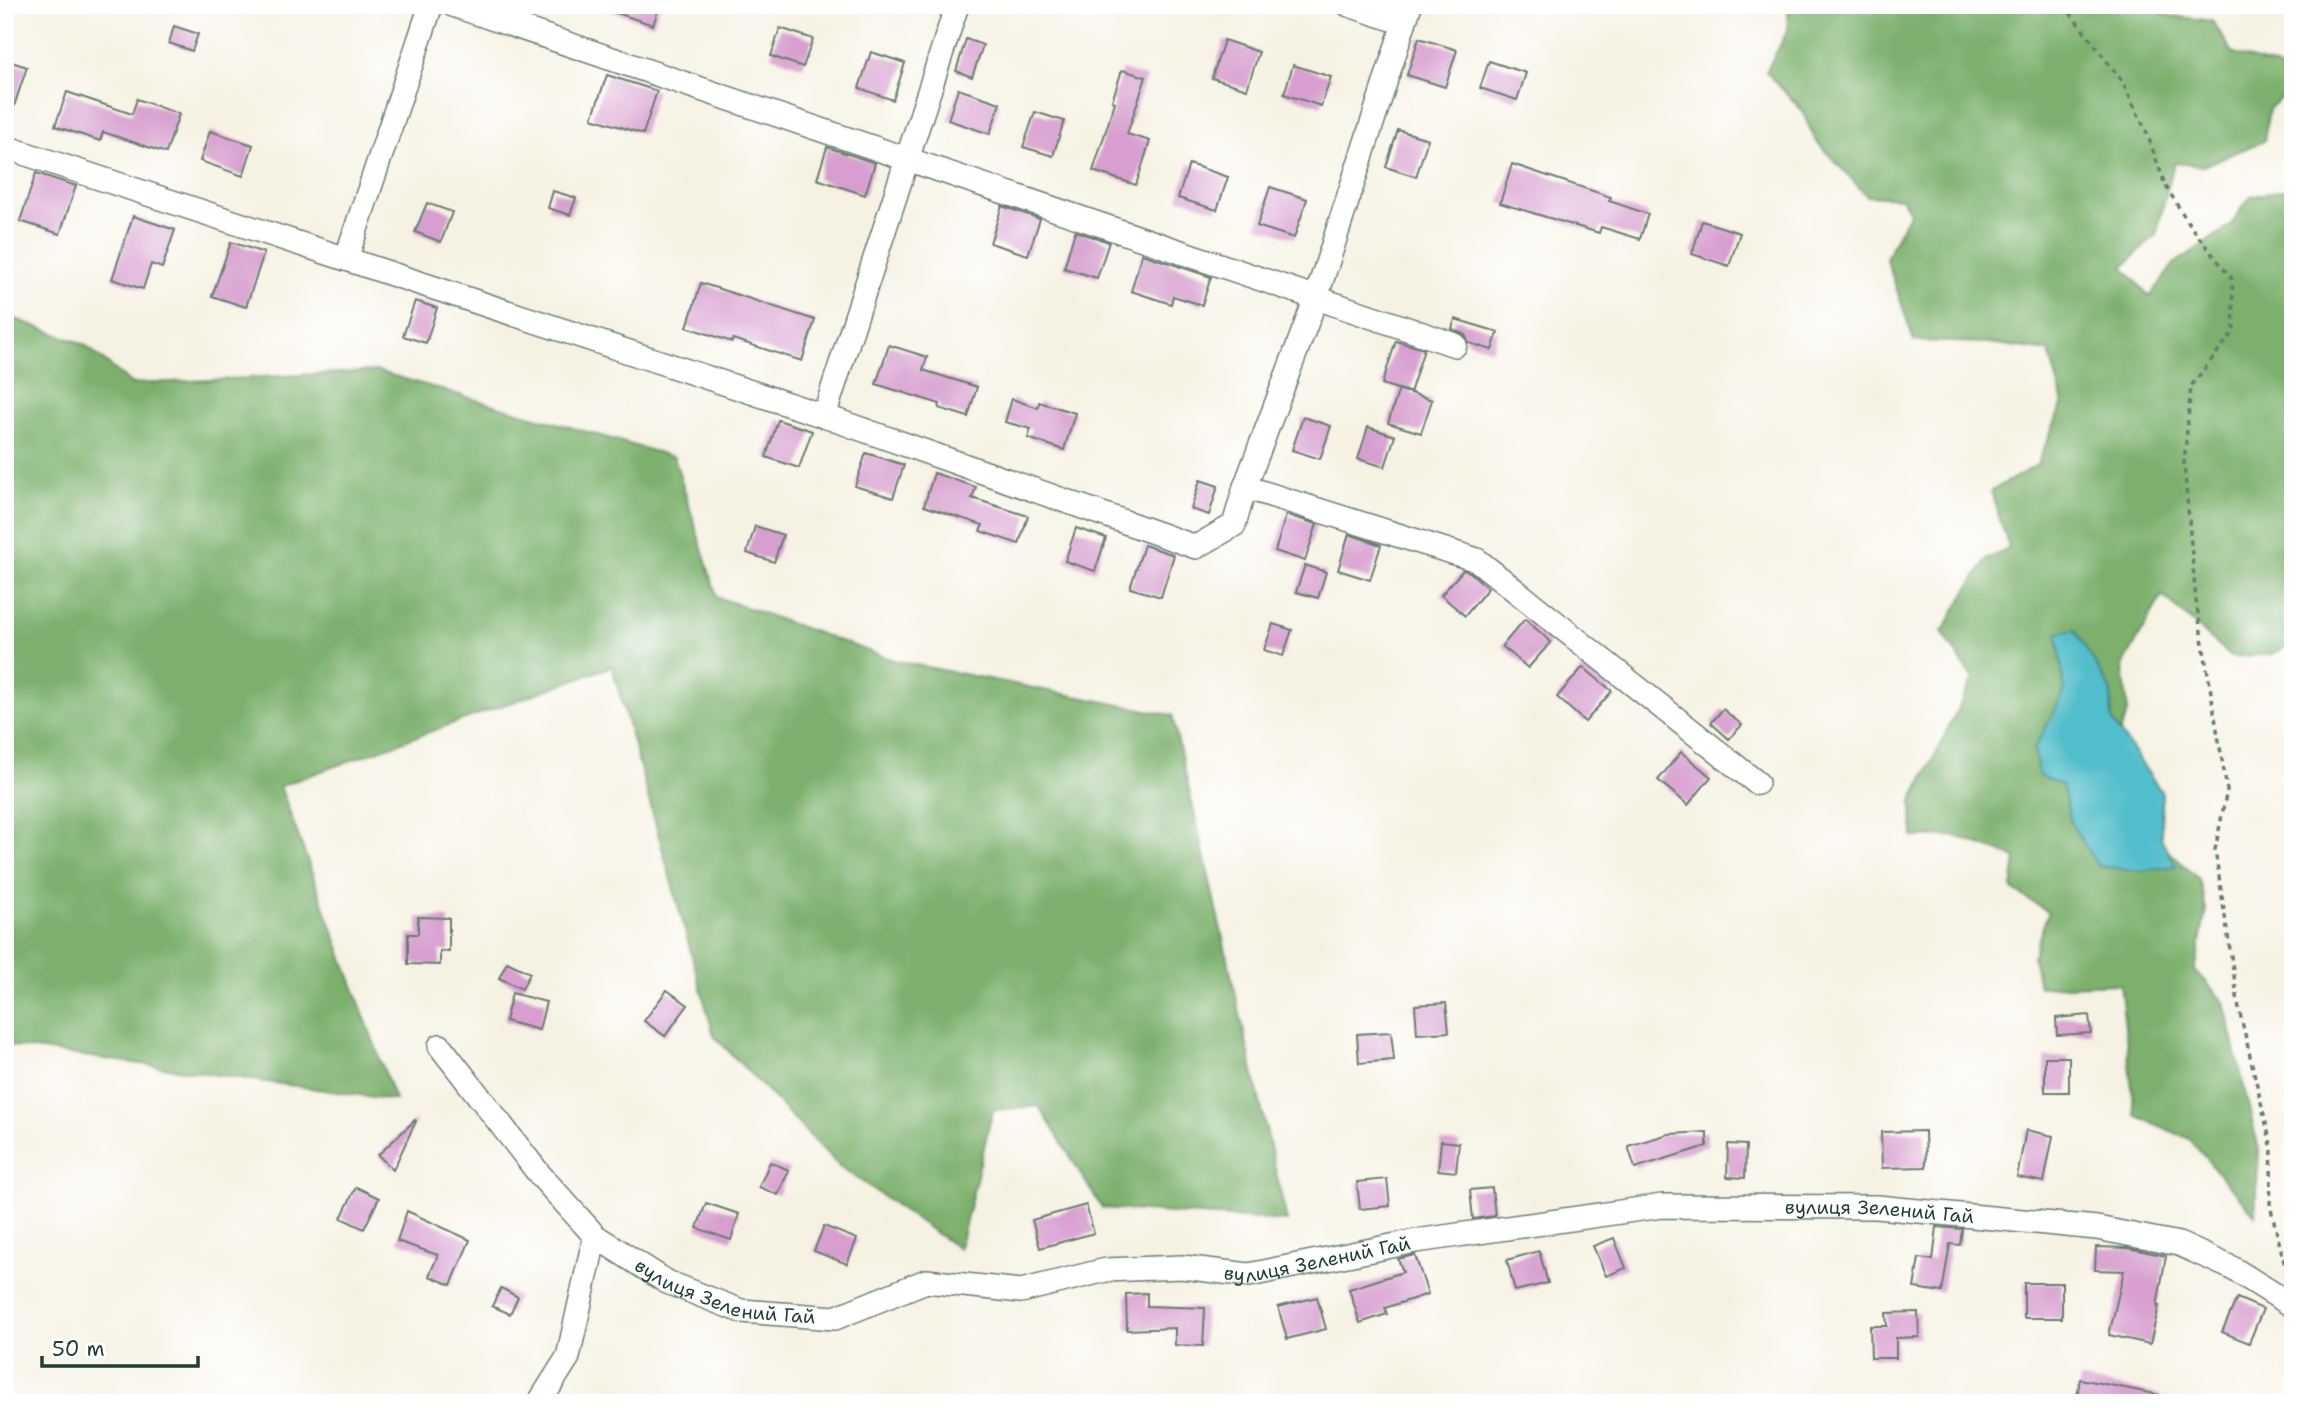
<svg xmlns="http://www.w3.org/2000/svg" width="2298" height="1408" font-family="'Shantell Sans',sans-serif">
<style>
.forest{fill:#7cb06c;stroke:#4e7650;stroke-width:2}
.water{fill:#52becb;stroke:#387e80;stroke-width:2}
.building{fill:#d79ecf}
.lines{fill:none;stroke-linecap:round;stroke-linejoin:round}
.minor-casing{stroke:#6a7c71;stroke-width:26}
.path{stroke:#6a7c71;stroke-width:3.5;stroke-dasharray:5 5;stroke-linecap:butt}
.minor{stroke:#fff;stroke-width:23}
.labels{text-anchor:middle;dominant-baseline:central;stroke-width:5;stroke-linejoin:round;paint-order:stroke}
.street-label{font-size:19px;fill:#1f3d34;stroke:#fff}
</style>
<rect width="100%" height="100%" fill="#fff"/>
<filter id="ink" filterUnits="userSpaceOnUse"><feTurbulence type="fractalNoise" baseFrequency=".0143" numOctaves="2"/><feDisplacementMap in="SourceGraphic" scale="14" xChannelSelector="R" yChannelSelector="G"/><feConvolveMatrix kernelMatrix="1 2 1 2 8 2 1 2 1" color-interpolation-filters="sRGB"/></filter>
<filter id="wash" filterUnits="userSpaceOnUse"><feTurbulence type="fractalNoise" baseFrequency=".00686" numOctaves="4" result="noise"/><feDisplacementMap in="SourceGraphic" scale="28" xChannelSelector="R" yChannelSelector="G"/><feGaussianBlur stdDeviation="1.57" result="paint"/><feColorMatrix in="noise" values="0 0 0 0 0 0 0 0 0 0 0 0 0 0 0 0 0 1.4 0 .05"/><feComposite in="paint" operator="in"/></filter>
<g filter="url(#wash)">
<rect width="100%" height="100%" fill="#f6f2e3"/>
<g class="forest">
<path d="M1788 5H2158L2165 15 2212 21 2234 54 2280 68 2286 93 2269 109 2264 141 2203 166 2174 163 2156 235 2123 267 2150 297 2174 264 2230 226 2250 197 2293 188V643L2273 654 2231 657 2162 595 2123 666 2128 712 2105 771 2133 819 2199 879 2206 909 2195 971 2224 1002 2259 1150 2255 1215 2189 1139 2135 1115 2120 984 2039 987 2033 956 2048 912 2012 889 2016 858 1956 836 1913 837 1912 801 1973 679 1942 632 1986 560 2009 548 1991 491 2037 465 2063 403 2049 351 1988 343 1914 341 1886 257 1910 212 1902 198 1867 196 1816 141 1801 109 1766 72 1788 30Z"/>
<path d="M5 315 85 345 132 384 377 371 674 457 717 597 896 661 1172 715 1287 1221 1102 1208 1039 1106 993 1110 959 1249 838 1165 714 1036 612 666 280 786 395 1100 5 1045Z"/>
</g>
<path class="water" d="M2075 630 2111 691 2112 721 2162 793 2161 838 2176 866 2142 871 2098 866 2071 823 2062 785 2039 776 2034 749 2065 691 2057 633Z"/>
<g id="blocks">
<g class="building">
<path d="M603 5H660L653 25 602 8Z"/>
<path d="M174 26 198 34 192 51 169 43Z"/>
<path d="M780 28 813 39 803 67 771 56Z"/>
<path d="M1419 38 1457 50 1445 87 1407 75Z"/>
<path d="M966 39 983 45 972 77 956 71Z"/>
<path d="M1224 40 1259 52 1247 89 1212 78Z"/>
<path d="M871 52 905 63 893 100 859 88Z"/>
<path d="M5 60 27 67 8 124H5Z"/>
<path d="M1489 61 1526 73 1517 100 1480 88Z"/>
<path d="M1293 65 1331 77 1321 106 1284 94Z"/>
<path d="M1122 70 1146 77 1127 134 1150 141 1136 185 1093 171 1115 102 1112 101Z"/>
<path d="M607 75 657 91 643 134 592 118Z"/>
<path d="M958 89 1000 103 990 134 948 120Z"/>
<path d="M67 92 132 114 137 99 179 114 166 153 103 132 100 141 55 126Z"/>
<path d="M1035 112 1064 121 1053 156 1023 147Z"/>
<path d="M1398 130 1428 139 1416 177 1386 167Z"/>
<path d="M210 131 253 145 243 176 200 161Z"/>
<path d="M827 147 875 163 865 195 817 179Z"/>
<path d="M1189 164 1228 177 1217 210 1178 198Z"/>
<path d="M1512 164 1611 197 1609 201 1648 214 1640 239 1601 227 1599 233 1500 203Z"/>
<path d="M36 173 76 186 60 234 20 221Z"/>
<path d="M1270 187 1307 199 1294 238 1257 226Z"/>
<path d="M553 191 576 198 570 215 548 208Z"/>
<path d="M427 203 452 212 441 242 415 232Z"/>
<path d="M1002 206 1040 219 1028 255 990 243Z"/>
<path d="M133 216 175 230 162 268 151 264 143 289 112 279Z"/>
<path d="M1702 221 1740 233 1729 266 1692 254Z"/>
<path d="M1075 231 1109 242 1097 278 1064 268Z"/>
<path d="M231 242 264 253 246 307 212 296Z"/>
<path d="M1142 254 1211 277 1202 305 1173 296 1171 304 1131 291Z"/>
<path d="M701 283 815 320 802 361 733 339 732 342 687 327Z"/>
<path d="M415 301 437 308 426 343 403 336Z"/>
<path d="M1455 319 1498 332 1492 350 1469 343 1465 335 1452 329Z"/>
<path d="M1396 341 1424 349 1410 393 1382 384Z"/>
<path d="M889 345 927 357 923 370 977 387 968 417 939 408 940 404 876 384Z"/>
<path d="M1399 389 1432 400 1421 433 1388 423Z"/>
<path d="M1012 399 1038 408 1039 402 1075 413 1064 450 1028 438 1031 429 1005 422Z"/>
<path d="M1303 417 1331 426 1320 459 1292 450Z"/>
<path d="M778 420 812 431 799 468 766 457Z"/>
<path d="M1368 427 1395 436 1385 467 1358 459Z"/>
<path d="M866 453 904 465 893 498 855 486Z"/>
<path d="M934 473 976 487 972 498 1028 516 1019 544 980 531 983 525 924 506Z"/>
<path d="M1200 480 1218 486 1209 515 1191 509Z"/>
<path d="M1286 515 1317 524 1305 561 1275 551Z"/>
<path d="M755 526 783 535 774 562 747 553Z"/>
<path d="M1076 528 1106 538 1095 571 1065 561Z"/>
<path d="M1349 534 1381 545 1370 580 1338 570Z"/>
<path d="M1144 545 1174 555 1161 597 1130 588Z"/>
<path d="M1305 565 1326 572 1318 598 1296 592Z"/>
<path d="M1463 570 1470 572 1488 588 1465 616 1441 595Z"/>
<path d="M1525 619 1551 642 1528 668 1502 646Z"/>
<path d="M1273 624 1292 630 1283 656 1264 650Z"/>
<path d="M1583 667 1612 691 1585 722 1557 697Z"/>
<path d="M1723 709 1742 725 1729 739 1711 723Z"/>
<path d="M1681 752 1711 777 1688 805 1658 780Z"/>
<path d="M418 917 449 918V951H440V965L408 964V934H418Z"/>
<path d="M507 962 530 973 522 989 499 978Z"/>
<path d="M667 990 688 1005 665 1036 644 1021Z"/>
<path d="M512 993 546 1002 539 1030 505 1021Z"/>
<path d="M1446 1003 1449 1032 1417 1034 1415 1005Z"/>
<path d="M2089 1015 2091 1033 2057 1035 2056 1018Z"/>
<path d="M1391 1032 1394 1060 1359 1063 1357 1034Z"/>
<rect x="2045" y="1057" width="24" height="35"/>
<path d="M415 1120 416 1121 393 1170 378 1155Z"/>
<path d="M2026 1130 2053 1136 2044 1182 2017 1177Z"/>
<path d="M1925 1131 1926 1167 1882 1168 1881 1132Z"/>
<path d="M1707 1132V1146L1635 1168 1628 1146 1669 1134Z"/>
<path d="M1441 1141 1459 1143 1456 1172 1438 1170Z"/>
<path d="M1728 1144 1746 1145 1745 1178 1727 1177Z"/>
<path d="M770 1162 789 1170 778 1195 759 1187Z"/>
<path d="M1387 1179 1390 1206 1360 1209 1357 1182Z"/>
<path d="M356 1187 379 1198 364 1229 341 1218Z"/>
<path d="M1492 1188 1495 1216 1473 1219 1470 1190Z"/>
<path d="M706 1203 739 1214 731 1240 697 1228Z"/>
<path d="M1086 1205 1094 1233 1040 1248 1032 1220Z"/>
<path d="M407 1211 470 1240 451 1285 429 1276 438 1255 397 1241Z"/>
<path d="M824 1226 857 1239 847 1264 814 1251Z"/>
<path d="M1937 1227 1962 1229 1960 1245 1950 1244 1942 1292 1914 1288 1919 1258 1933 1260Z"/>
<path d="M1614 1238 1626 1268 1606 1276 1593 1246Z"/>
<path d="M2096 1247 2128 1248 2166 1256 2157 1306H2159L2150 1344 2109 1335 2124 1271 2095 1270Z"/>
<path d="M1539 1251 1548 1283 1515 1291 1507 1260Z"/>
<path d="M1415 1255 1428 1294 1385 1308 1387 1314 1360 1323 1349 1289 1403 1272 1398 1259Z"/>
<rect x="2024" y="1283" width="38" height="35"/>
<path d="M501 1288 518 1297 510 1314 492 1306Z"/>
<path d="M1147 1293V1306L1205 1308 1203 1346 1175 1345V1328L1127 1330 1126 1294Z"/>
<path d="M1317 1297 1326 1329 1287 1339 1278 1307Z"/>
<path d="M2237 1298 2263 1309 2249 1343 2222 1332Z"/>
<path d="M1918 1312 1919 1337 1896 1338V1358H1871L1870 1326H1887L1886 1313Z"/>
<path d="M2080 1379 2160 1395V1403H2076Z"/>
</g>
</g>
</g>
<g filter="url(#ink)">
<use href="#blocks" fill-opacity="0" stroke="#6a7c71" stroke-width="2"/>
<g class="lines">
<defs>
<g id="minor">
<path d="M453 5 1455 345"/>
<path d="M1349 5 1404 23"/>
<path d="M5 147 824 416 1196 547 1234 525 1245 487 1316 298 1410 5"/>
<path d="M346 259 431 5"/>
<path d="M824 416 957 5"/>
<path d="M1245 487 1477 560 1757 783"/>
<path id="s1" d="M440 1046 540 1175 595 1236 667 1282 741 1311 835 1318 926 1281 1021 1291 1106 1270 1182 1267 1249 1275 1416 1241 1662 1206 1877 1207 2097 1228 2179 1244 2232 1268 2293 1306"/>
<path d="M539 1403 568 1357 595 1236"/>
</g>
</defs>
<use href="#minor" class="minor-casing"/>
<path class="path" d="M2064 5 2122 81 2147 133 2165 185 2191 227 2232 279 2234 331 2191 386 2184 463 2196 601 2227 790 2215 850 2239 1009 2272 1149 2270 1205 2288 1278"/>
<use href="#minor" class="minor"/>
</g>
</g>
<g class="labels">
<g class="street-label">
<text stroke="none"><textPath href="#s1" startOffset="1566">вулиця Зелений Гай</textPath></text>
<text stroke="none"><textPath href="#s1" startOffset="999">вулиця Зелений Гай</textPath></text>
<text stroke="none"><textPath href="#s1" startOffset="390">вулиця Зелений Гай</textPath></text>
</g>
</g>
<rect width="2298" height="1408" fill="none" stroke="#fff" stroke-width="28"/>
<path d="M42 1356v10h156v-10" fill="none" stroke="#1f3d34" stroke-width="3.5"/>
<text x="52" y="1356" font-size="21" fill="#1f3d34" stroke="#ffffff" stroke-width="5" paint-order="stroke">50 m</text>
</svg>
